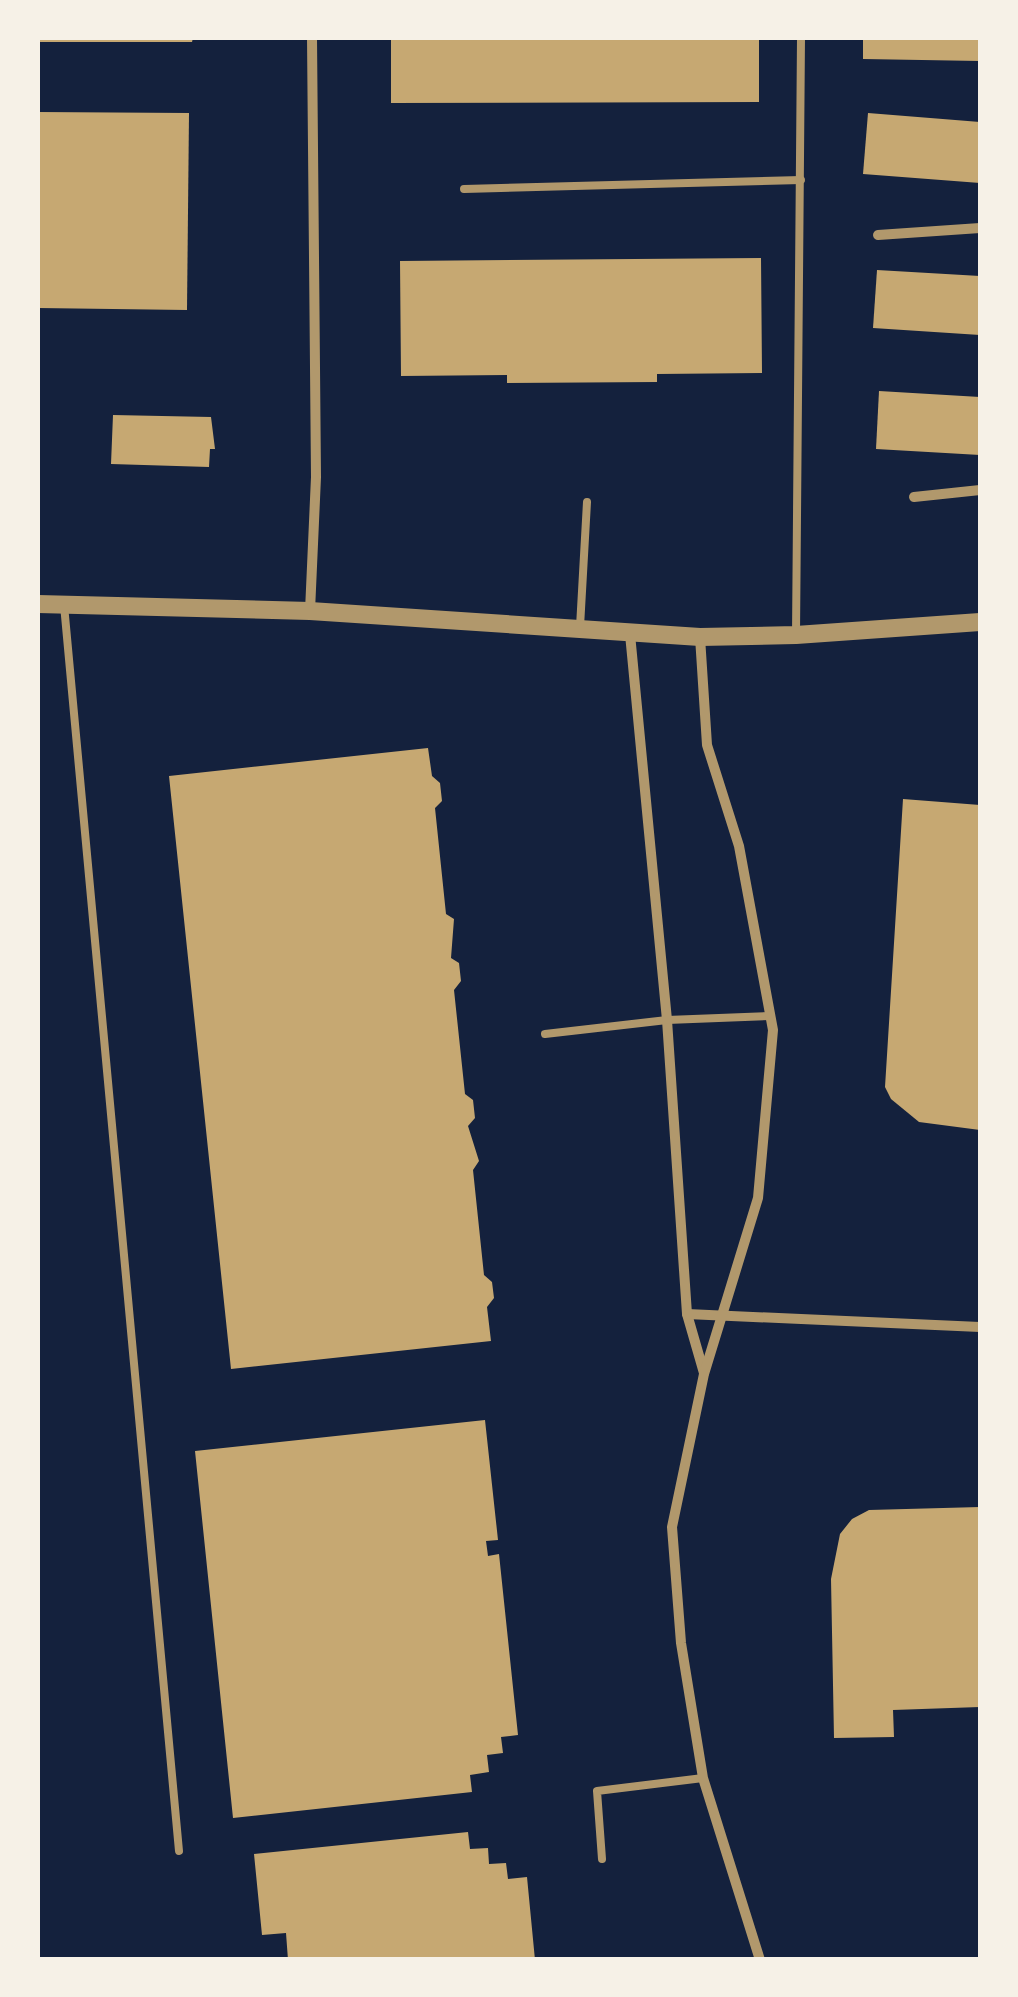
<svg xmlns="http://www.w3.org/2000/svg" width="1018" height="1997" font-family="Ubuntu,sans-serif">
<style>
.building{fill:#c6a872}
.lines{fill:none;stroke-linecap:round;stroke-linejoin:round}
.service{stroke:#b1986c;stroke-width:8}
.minor{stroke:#b1986c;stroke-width:10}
.tertiary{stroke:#b1986c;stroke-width:18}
</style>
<rect width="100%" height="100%" fill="#14213d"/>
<g class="building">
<path d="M38 38H193L192 42H38Z"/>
<path d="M391 38H759V102L391 103Z"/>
<path d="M863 38H980V61L863 59Z"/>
<path d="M38 112 189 113 187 310 38 308Z"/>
<path d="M868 113 980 122V183L863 174Z"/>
<path d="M761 258 762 373 657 374V382L507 383V375L401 376 400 261Z"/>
<path d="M877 270 980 276V335L873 328Z"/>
<path d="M879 391 980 397V455L876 449Z"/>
<path d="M113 415 211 417 215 449H210L209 467 111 464Z"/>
<path d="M428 748 432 776 440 783 442 801 435 808 446 914 454 919 451 958 459 963 461 981 454 990 465 1094 473 1100 475 1118 468 1126 479 1161 473 1170 484 1275 492 1282 494 1298 487 1307 491 1341 231 1369 169 776Z"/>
<path d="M903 799 980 805V1130L919 1122 891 1099 885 1087Z"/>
<path d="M485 1420 498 1540 486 1541 488 1556 499 1554 518 1735 501 1737 503 1753 487 1755 489 1772 470 1775 472 1792 233 1818 195 1451Z"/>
<path d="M980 1507V1707L893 1710 894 1737 834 1738 831 1579 840 1534 852 1519 869 1510Z"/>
<path d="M468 1832 470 1849 488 1848 489 1864 506 1863 508 1879 527 1877 535 1960H288L286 1933 262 1935 254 1854Z"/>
</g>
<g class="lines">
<g class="service">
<path d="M464 189 801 180"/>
<path d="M64 605 179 1851"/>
<path d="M580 627 587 502"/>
<path d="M796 635 801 38"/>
<path d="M545 1034 667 1020 771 1016"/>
<path d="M602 1859 597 1791 703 1778"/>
</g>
<g class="minor">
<path d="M878 235 980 228"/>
<path d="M914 497 980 490"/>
<path d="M310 611 316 477 312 38"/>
<path d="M630 634 667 1020 687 1314 704 1373"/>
<path d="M700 637 707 745 739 846 773 1030 758 1198 704 1374 672 1527 681 1643 703 1778 760 1960"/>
<path d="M687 1314 980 1327"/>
</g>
<path class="tertiary" d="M38 604 310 611 700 637 796 635 980 622"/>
</g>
<rect width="1018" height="1997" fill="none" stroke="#f6f1e7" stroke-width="80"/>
</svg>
